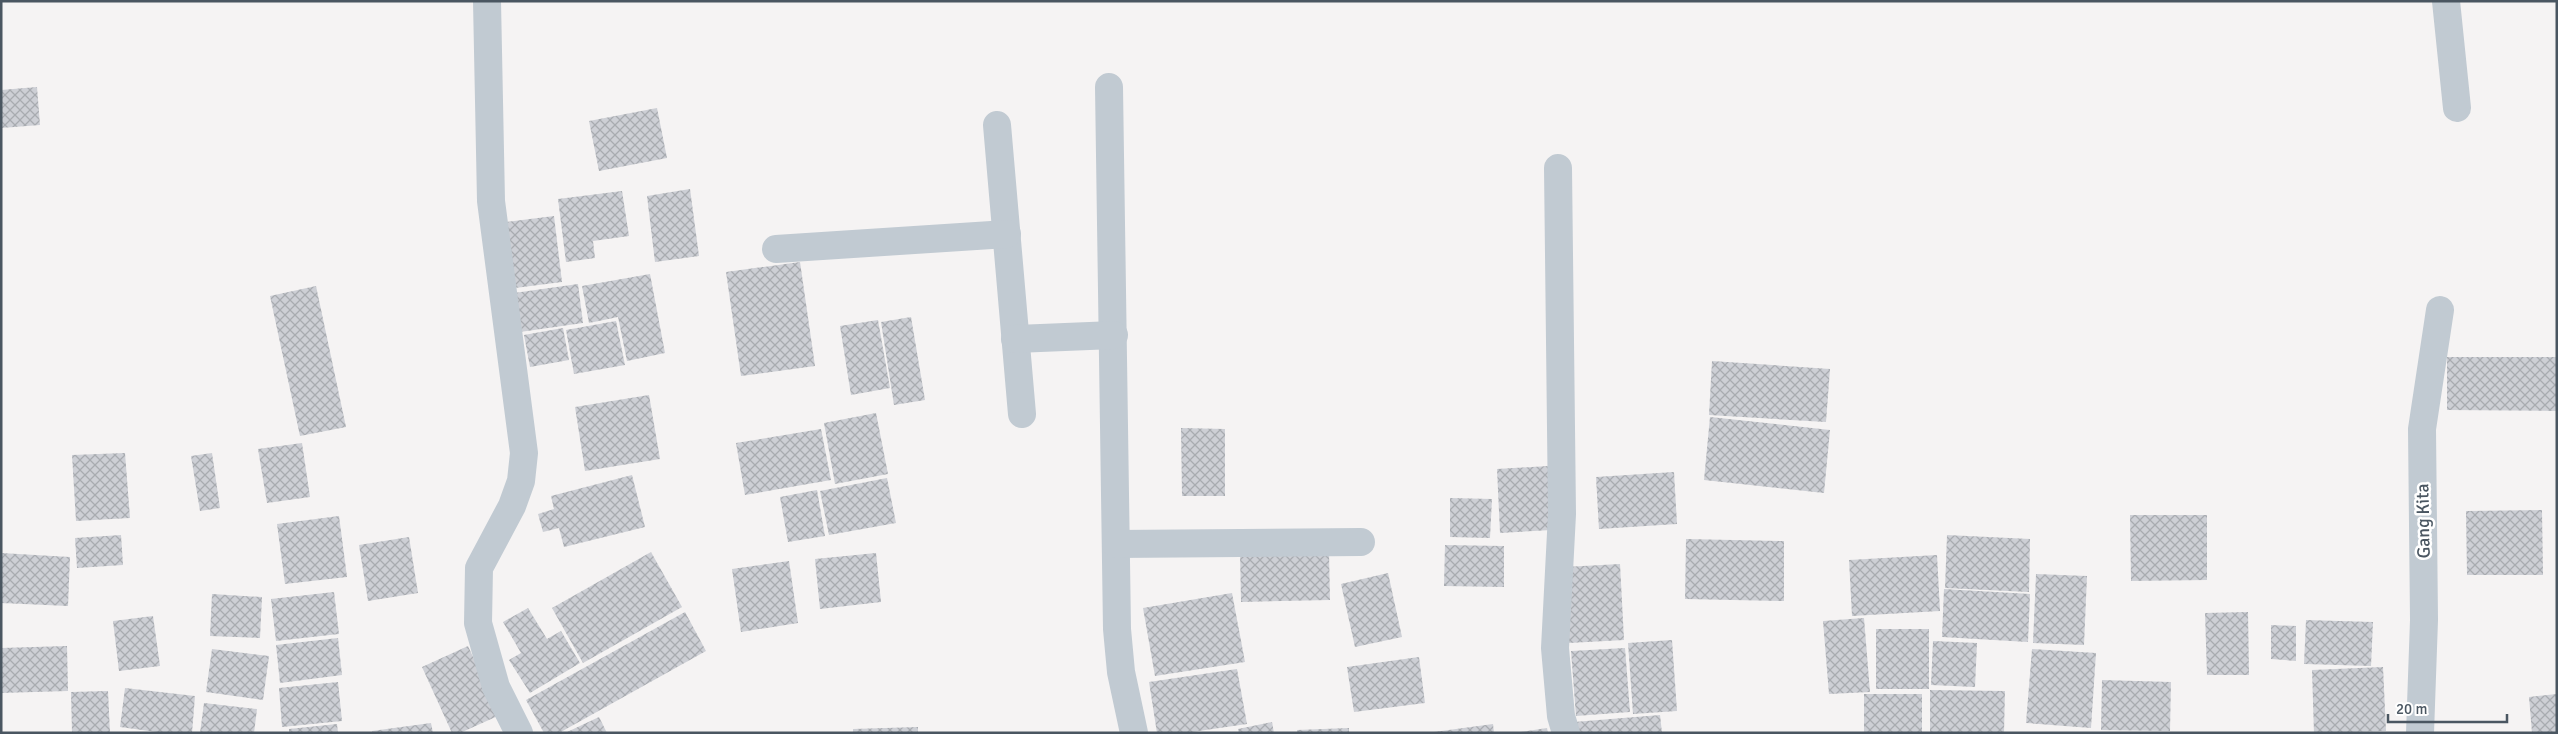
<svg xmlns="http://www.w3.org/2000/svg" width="2558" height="734" font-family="Signika,sans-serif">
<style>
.building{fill:url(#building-cross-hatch)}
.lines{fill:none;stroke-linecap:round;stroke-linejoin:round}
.street{stroke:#c1cad2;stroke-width:28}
.labels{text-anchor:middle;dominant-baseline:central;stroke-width:5;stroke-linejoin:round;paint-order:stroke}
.street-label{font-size:18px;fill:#4a5661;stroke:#fff}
</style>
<defs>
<pattern id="building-cross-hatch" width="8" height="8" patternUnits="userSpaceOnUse" patternTransform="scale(1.25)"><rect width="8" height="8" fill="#cdcfd5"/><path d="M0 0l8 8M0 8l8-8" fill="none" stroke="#a8abb0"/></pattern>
</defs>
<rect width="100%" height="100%" fill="#f5f3f3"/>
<g class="building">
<path d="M37 87 40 125 1 128V90Z"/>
<path d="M657 108 667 158 599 171 589 121Z"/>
<path d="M690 189 699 256 655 262 647 196Z"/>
<path d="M622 191 629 236 593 241 595 258 566 262 558 199Z"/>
<path d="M554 216 562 282 515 288 506 222Z"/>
<path d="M800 262 815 366 741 376 726 272Z"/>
<path d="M650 274 665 353 627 361 618 317 589 323 582 286Z"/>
<path d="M578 284 583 323 520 332 514 293Z"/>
<path d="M316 286 346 427 300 436 270 296Z"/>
<path d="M911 317 925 400 894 405 881 322Z"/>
<path d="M878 320 890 388 851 395 840 326Z"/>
<path d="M616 321 625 365 574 374 566 330Z"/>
<path d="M563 328 569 360 530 367 524 335Z"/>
<path d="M2447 357H2557V411L2447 410Z"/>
<path d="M1712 361 1830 369 1826 422 1709 415Z"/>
<path d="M649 395 660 459 585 471 575 407Z"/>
<path d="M876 413 888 474 835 484 824 423Z"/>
<path d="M1710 417 1830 430 1824 493 1704 480Z"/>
<path d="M1181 428 1225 429V496H1182Z"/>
<path d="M821 429 831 480 745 495 736 443Z"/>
<path d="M302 443 310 497 267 503 258 449Z"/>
<path d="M125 453 130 518 76 521 72 455Z"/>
<path d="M212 453 220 508 200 511 191 456Z"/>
<path d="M1548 466 1552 530 1500 533 1497 469Z"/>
<path d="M1674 472 1677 524 1599 529 1596 477Z"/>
<path d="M632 475 645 527 564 547 559 528 543 532 538 514 554 509 551 496Z"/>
<path d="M887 478 896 523 829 535 820 491Z"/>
<path d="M817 490 825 536 788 542 780 497Z"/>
<path d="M1450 498 1492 499 1490 538 1450 537Z"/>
<path d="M2542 510 2543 575H2467L2466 511Z"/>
<path d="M2130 515H2207V580L2131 581Z"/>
<path d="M339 516 347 577 285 584 277 524Z"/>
<path d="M121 535 123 565 77 568 75 538Z"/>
<path d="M1947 535 2030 539 2029 592 1945 588Z"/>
<path d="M409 537 418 593 368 601 359 545Z"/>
<path d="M1686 539 1784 541V601L1685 599Z"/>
<path d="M1445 545 1504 546V587L1444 586Z"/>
<path d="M1329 551 1330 600 1241 602 1240 553Z"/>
<path d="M651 552 682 607 583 663 552 608Z"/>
<path d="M1 553 70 557 68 606 1 603Z"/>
<path d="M876 553 881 602 820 609 815 559Z"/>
<path d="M1937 555 1940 611 1852 616 1849 560Z"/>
<path d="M789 561 798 623 741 632 732 569Z"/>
<path d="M1620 564 1624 640 1569 643 1564 567Z"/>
<path d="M1388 573 1402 637 1355 647 1341 584Z"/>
<path d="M2036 574 2087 576 2084 645 2033 643Z"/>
<path d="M1944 589 2030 594 2028 642 1942 637Z"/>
<path d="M334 592 339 634 276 641 271 599Z"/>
<path d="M1232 593 1245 662 1155 676 1143 608Z"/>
<path d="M212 594 262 597 260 638 210 636Z"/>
<path d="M528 608 547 639 561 631 580 663 530 693 509 660 521 653 503 622Z"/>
<path d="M685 612 706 651 559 733H544L526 700Z"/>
<path d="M2248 612 2249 675H2207L2205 613Z"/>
<path d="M153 616 160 666 119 671 113 621Z"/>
<path d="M1864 618 1870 692 1829 694 1823 621Z"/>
<path d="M2306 620 2373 622 2371 666 2304 664Z"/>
<path d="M2271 625 2296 626V661L2271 659Z"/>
<rect x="1876" y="629" width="53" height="60"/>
<path d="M338 638 342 675 280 683 276 645Z"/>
<path d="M1672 640 1677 711 1633 714 1628 643Z"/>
<path d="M1933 641 1977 643 1975 687 1931 685Z"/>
<path d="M67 646 68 691 1 693V648Z"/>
<path d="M468 646 500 715 460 733H452L422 667Z"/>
<path d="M1625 648 1630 712 1576 716 1571 651Z"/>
<path d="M212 649 269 656 263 700 206 692Z"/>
<path d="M2032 649 2096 653 2091 728 2026 723Z"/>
<path d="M1419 657 1425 703 1354 712 1347 667Z"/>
<path d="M2383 667 2386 731 2314 733 2312 670Z"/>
<path d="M1237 669 1247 724 1185 733H1157L1149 682Z"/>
<path d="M2102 680 2171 682 2170 731 2101 730Z"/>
<path d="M338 682 342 721 282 727 279 688Z"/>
<path d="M125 688 195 696 192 733H164L120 727Z"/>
<path d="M1930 690 2005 691 2004 733H1930Z"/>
<path d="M108 691 110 733H72L71 692Z"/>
<rect x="1864" y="694" width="58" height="39"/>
<path d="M2557 694V733H2532L2529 697Z"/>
<path d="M204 703 257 709 254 733H200Z"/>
<path d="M1660 715 1662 733H1575L1574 722Z"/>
<path d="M599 717 607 733H565Z"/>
<path d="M1272 722 1274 733H1239L1238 729Z"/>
<path d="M431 723 433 733H373L372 731Z"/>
<path d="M337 724 338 733H289V729Z"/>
<path d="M1493 724 1494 733H1434V732Z"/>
<path d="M918 727V733H853V729Z"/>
<path d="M1349 728V733H1297V730Z"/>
<path d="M1547 728 1548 733H1522L1521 732Z"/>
</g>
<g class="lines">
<g class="street">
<path d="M487 1 491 201 524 453 521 481 512 506 479 568 478 623 496 687 519 733"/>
<path d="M2446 1 2457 108"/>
<path d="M1109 87 1117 629 1121 672 1134 733"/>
<path d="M997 125 1022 414"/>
<path d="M1558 168 1562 514 1555 648 1561 716 1566 733"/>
<path d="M776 249 1007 234"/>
<path d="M1015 339 1114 335"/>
<path d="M1116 544 1361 542"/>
<path d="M2420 733 2424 620 2422 429 2440 310"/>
</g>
</g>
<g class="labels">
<g class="street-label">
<text transform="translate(2423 521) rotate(-91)">Gang Kita</text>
</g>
</g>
<rect width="2558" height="734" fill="none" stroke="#4a5661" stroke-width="5"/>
<path d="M2388 714v8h119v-8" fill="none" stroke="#4a5661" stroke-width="2.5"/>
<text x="2396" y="714" font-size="15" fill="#4a5661" stroke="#ffffff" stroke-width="4" paint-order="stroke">20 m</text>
</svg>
